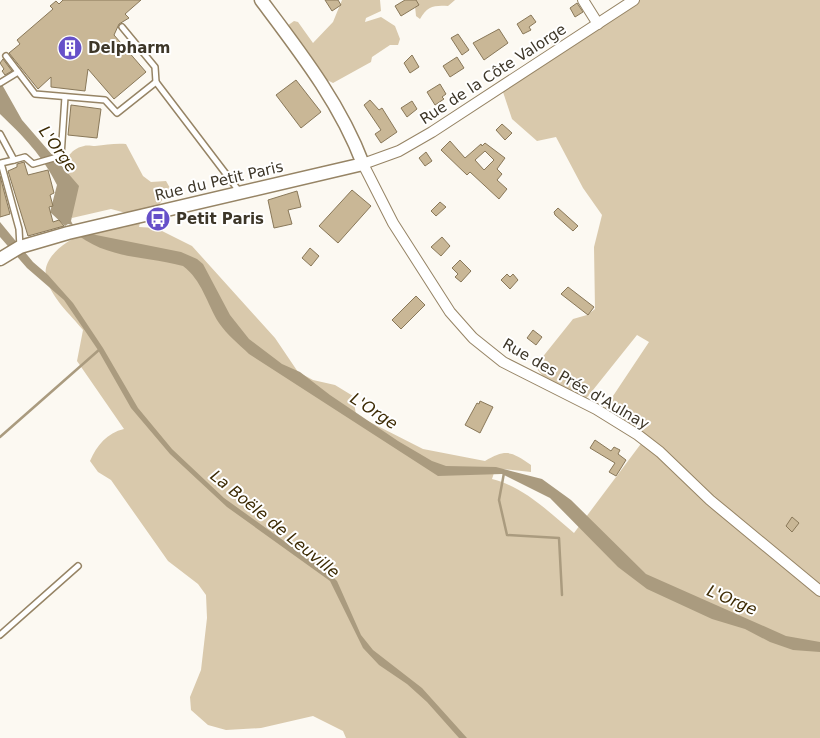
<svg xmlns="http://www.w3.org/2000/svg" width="820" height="738" font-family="'DejaVu Sans',sans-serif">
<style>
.forest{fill:#d9c9ac}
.water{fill:#aa9b7f}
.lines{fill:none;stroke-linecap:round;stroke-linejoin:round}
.stream{stroke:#aa9b7f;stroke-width:2.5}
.building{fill:#c9b796;stroke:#897859;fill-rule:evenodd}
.service-casing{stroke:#968465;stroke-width:8}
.minor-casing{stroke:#968465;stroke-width:12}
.tertiary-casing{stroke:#968465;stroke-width:15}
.service{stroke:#fff;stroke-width:5}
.minor{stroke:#fff;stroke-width:10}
.tertiary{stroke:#fff;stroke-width:12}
.labels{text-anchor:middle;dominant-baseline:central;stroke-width:4;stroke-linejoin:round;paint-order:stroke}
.poi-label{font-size:15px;font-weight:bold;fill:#3d3628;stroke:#fff;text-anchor:start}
.street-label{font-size:15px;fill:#3d3628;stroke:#fff}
.water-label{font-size:16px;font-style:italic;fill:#3d2b04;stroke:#fff}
</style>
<rect width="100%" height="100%" fill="#fcf9f2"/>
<g class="forest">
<path d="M342 0H380L381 11 366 18 365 22 381 17 395 26 400 39 398 45H390L372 57 371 62 333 83 327 80 287 26 294 21 298 22 313 43 333 22Z"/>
<path d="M406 0H455L448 6C435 5 427 6 420 19L416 16 415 6Z"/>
<path d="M640 0H820V738H346L343 731 313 716 261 728 226 730 208 725 191 710 190 697 201 670 207 618 206 595 198 584 168 561 111 480 98 472 90 461C97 445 107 433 124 429L77 361 83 330C70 314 50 297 46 276 42 257 68 239 84 234 97 229 113 229 126 227V213L111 209 72 218C68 197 52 153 84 146 87 145 92 146 95 146 106 145 115 143 126 144L143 176 151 182 166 181 170 188 155 211 141 219 139 227 156 228 192 246 275 338 298 372 313 380 335 385 353 396 356 415 423 449 485 461C506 449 511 451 531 465V472L502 469 494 473 492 479C524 487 549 512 574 533L646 437 603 411 649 342 637 335 585 400 547 381 537 369V364L573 319 587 315 595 309 594 247 602 215 583 188 556 137 537 141 512 119 503 92 523 76Z"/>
</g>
<g class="water">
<path d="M0 81 22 120 79 186 71 221 73 225 68 224 65 226 50 212 57 185C42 155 24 137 0 114Z"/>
<path d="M0 222 33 262 48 275 73 303 103 348 138 408 172 449 224 498 330 574 337 581 361 635 373 650 422 688 467 738H459L427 702 407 684 379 665 363 648 330 581 227 507 170 454 131 408 98 350 64 300 27 268 0 237Z"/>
<path d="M71 230 181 252 197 259 203 264 230 315 249 339 282 364 300 372 330 395 398 441 432 461 446 466 496 467 542 479 571 500 646 574 786 636 820 642V652L793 650 770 642 745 629 712 619 647 589 618 567 550 498 502 474 438 476 249 354C239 344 227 335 219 323 207 304 202 280 183 266 141 255 107 260 71 230Z"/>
</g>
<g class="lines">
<g class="stream">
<path d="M0 437 100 349"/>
<path d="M504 473 499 500 507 535 559 538 562 595"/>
</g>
</g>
<g class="building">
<path d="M63 0H141L125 14 129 18 119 24 114 35 146 72 114 99 88 69 85 91 51 87V77L38 89 9 53 20 44 17 40 53 9 50 6 56 1 59 4Z"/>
<path d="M325 0H338L341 5 332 11Z"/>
<path d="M405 0H416L419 5 401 16 395 6Z"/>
<path d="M577 3 583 12 575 17 570 8Z"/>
<path d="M531 15 536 22 529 27 531 30 523 34 517 24Z"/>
<path d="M499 29 508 43 484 60 473 43Z"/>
<path d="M458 34 469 50 462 55 451 38Z"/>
<path d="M412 55 419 67 410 73 404 63Z"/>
<path d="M457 57 464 68 450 77 443 66Z"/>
<path d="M3 59 12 71 5 75 2 71 4 69 0 63Z"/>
<path d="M296 80 321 112 301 128 276 95Z"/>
<path d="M440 84 446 94 442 97 444 99 435 105 427 92Z"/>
<path d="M370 100 379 110 382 108 397 132 381 143 375 134 381 130 364 105Z"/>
<path d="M412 101 417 109 407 117 401 108Z"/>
<path d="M71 105 101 109 97 138 68 135Z"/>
<path d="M502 124 512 133 505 140 496 130Z"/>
<path d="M450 141 465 158 481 144 482 146 485 143 505 158 497 169 502 174 497 180 507 189 499 199 470 172 467 175 441 150ZM485 151 494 160 484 170 475 160Z"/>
<path d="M426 152 432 161 425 166 419 158Z"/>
<path d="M24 162 28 175 48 170 54 193 50 195 53 206 49 207 53 222 59 220 64 226 28 236 8 171 17 167V164Z"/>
<path d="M0 176 10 214 0 217Z"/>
<path d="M352 190 371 206 338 243 319 226Z"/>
<path d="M297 191 301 207 288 210 292 224 274 228 268 200Z"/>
<path d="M440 202 446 207 436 216 431 211Z"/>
<path d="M558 208 578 226 573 231 555 215 554 212Z"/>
<path d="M442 237 450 246 441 256 431 247Z"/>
<path d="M310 248 319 256 311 266 302 258Z"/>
<path d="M460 260 471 271 461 282 455 277 458 274 452 268Z"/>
<path d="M507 274 510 277 513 274 518 280 510 289 501 280Z"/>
<path d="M568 287 594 307 588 315 561 294Z"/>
<path d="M416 296 425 305 401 329 392 320Z"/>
<path d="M533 330 542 337 536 345 527 338Z"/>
<path d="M480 401 493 407 480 433 465 425 477 403 479 404Z"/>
<path d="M595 440 611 451 614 447 620 450 618 454 626 460 616 476 609 472 615 463 590 448Z"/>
<path d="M792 517 799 523 792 532 786 526Z"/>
</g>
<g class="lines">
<defs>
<g id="service">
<path d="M122 27 155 67 156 82"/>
<path d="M6 56 35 94 105 100 117 113 156 82 239 191"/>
<path d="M0 83 18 72"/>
<path d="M0 134 14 160 25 157 33 164 61 156 65 97"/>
<path d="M14 160 1 163 19 229 20 247"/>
<path d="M0 635 78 566"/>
</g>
<g id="minor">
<path d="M583 0 598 24"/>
<path d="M634 0 432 132 399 151 363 164 393 223 450 312 473 338 503 362 596 409 638 435 660 452 710 500 820 591"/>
</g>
<path id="tertiary" d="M0 259 20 247 68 233 363 164C340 103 300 52 261 0"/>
</defs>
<use href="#service" class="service-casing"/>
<use href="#minor" class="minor-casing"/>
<use href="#tertiary" class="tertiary-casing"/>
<use href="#service" class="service"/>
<use href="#minor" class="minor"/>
<use href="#tertiary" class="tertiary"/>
</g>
<defs>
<symbol id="building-disc" viewBox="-11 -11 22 22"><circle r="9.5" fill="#6650c9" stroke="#fff"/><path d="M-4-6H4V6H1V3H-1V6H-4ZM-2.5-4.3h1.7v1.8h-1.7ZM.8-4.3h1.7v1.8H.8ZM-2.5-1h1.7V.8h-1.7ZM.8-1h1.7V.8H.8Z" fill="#fff"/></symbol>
<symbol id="bus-disc" viewBox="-11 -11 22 22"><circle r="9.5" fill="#6650c9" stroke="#fff"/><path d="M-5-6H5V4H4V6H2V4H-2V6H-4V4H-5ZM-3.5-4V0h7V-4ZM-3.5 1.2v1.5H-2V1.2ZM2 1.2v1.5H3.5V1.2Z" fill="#fff"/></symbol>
</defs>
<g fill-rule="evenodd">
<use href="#building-disc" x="56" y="34" width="28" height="28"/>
<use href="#bus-disc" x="144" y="205" width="28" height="28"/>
</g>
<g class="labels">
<g class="poi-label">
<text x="88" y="48">Delpharm</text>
<text x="176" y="219">Petit Paris</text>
</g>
<g class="street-label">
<text transform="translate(493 74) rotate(-33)">Rue de la Côte Valorge</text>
<text transform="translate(219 181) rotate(-13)">Rue du Petit Paris</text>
<text transform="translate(576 384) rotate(30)">Rue des Prés d'Aulnay</text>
</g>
<g class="water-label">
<text transform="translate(58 149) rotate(54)">L'Orge</text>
<text transform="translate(374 411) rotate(33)">L'Orge</text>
<text transform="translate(275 524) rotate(39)">La Boële de Leuville</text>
<text transform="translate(732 600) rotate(23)">L'Orge</text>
</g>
</g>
</svg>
